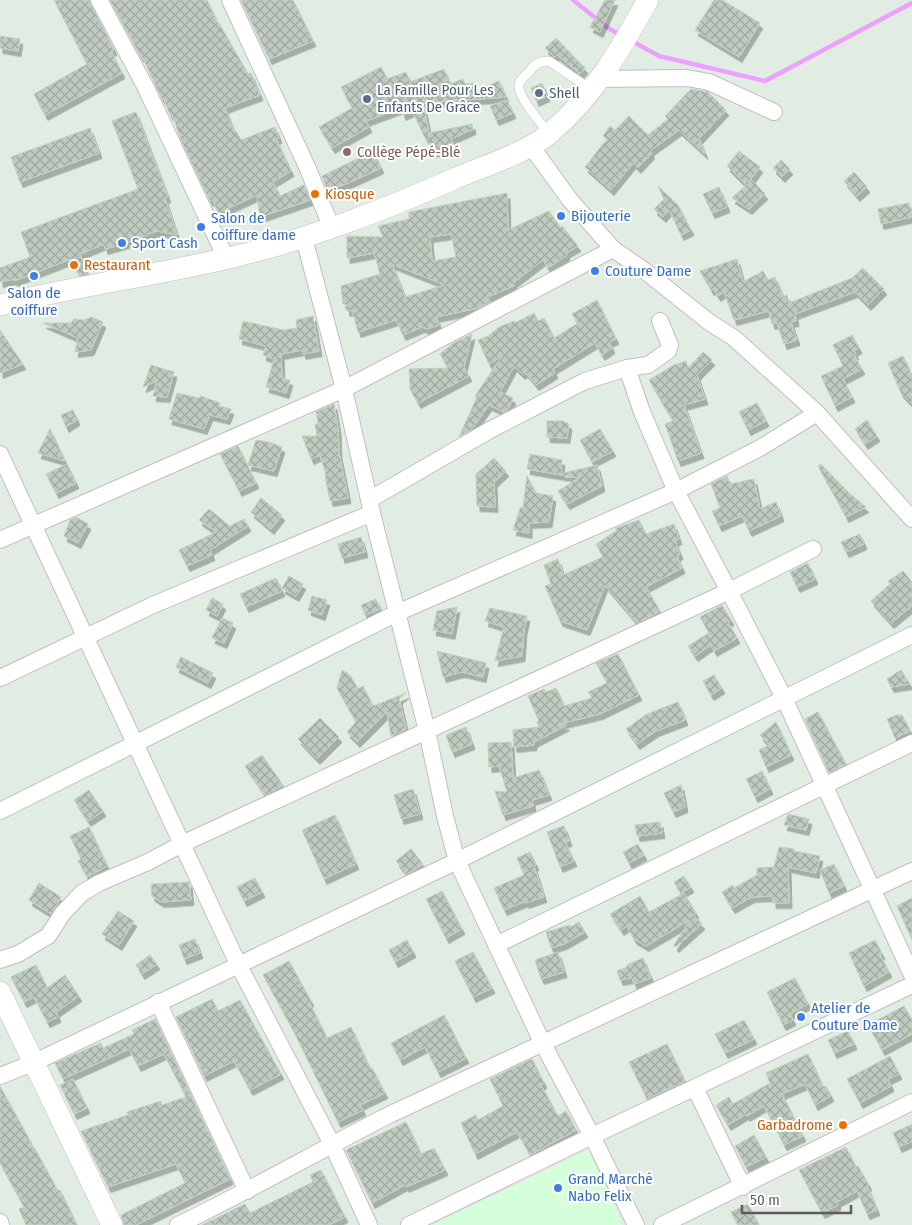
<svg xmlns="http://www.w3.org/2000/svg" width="912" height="1225" font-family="'Fira Sans Condensed',sans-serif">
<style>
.commercial{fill:#d5ffda}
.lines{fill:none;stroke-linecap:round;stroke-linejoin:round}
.stream{stroke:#eca0ff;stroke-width:4.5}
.building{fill:url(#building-cross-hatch);stroke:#c0d2c1;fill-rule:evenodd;filter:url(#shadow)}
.service-casing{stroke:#c4bcc3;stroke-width:10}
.minor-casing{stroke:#c4bcc3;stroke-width:18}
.tertiary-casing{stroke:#c4bcc3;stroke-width:22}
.service{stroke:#fff;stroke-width:9}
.minor{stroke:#fff;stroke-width:16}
.tertiary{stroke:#fff;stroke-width:21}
.service-dot{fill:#5c6f8a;stroke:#fff;stroke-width:2}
.education-dot{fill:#8d6e63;stroke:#fff;stroke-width:2}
.food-dot{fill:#e8710a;stroke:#fff;stroke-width:2}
.shop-dot{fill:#3f7fe0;stroke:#fff;stroke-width:2}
.labels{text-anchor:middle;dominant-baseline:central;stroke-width:4;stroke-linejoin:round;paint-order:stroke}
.service-label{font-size:15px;fill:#4e5e75;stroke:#fff;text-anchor:start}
.education-label{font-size:15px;fill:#785e54;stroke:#fff;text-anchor:start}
.food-label{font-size:15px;fill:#c56008;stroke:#fff;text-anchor:start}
.shop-label{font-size:15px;fill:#366cbe;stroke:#fff;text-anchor:start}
</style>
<defs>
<pattern id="building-cross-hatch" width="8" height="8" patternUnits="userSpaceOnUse" patternTransform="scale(1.25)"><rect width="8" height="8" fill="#c0cbc0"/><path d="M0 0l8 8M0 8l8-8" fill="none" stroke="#9fa8a0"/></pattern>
<filter id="shadow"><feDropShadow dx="3" dy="5.5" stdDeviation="0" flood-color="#0004"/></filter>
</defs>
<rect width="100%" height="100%" fill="#e1ede3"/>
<path class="commercial" d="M588 1150 623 1225H433Z"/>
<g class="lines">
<g class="stream">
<path d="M573 0 608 28 621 35"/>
<path d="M632 41 659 56 765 81 912 3"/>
</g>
</g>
<g class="building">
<path d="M54 0H89L114 50 111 51 122 73 45 115 34 94 87 64Z"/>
<path d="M110 0H207L218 24 219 23 248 74 251 73 260 95 225 108 234 132 236 131 241 140 275 127 279 138 276 139 291 171 273 182 280 196 304 185 310 200 260 217 257 195 218 213 213 200 210 201 181 140 172 114 170 115 164 99H162L142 56 141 57Z"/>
<path d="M241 0H293L313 41 269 59Z"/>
<path d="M605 0H615L600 32 590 27Z"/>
<path d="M714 0H722L760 23 739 57 695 30Z"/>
<path d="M0 36 20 39 18 51 0 48Z"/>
<path d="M556 38 585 68 580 74 557 55 554 57 545 48Z"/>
<path d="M381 67 387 79 406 72 410 82 444 69 450 84 463 79 465 84 474 83 477 90 499 81 506 97 423 103 429 133 472 124 473 129 451 139 455 148 432 152 412 111 403 115 401 108 366 121 369 127 332 148 319 127 352 108 341 87Z"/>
<path d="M542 83 547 96 536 101 531 88Z"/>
<path d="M691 89 708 92 726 110 699 139 705 154 679 130 650 151 652 153 638 168 633 163 611 190 585 167 607 139 603 136 610 126 615 130 629 116 648 135 668 119 665 116Z"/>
<path d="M507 100 513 113 496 120 490 106Z"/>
<path d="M136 112 168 197 165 198 177 235 157 231 123 244 105 249 104 244 80 254 87 274 79 275 71 259 14 281V279L0 282V268L30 257 21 232 138 189 112 121Z"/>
<path d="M90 128 99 153 20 182 11 157Z"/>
<path d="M373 151 381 168 346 184 327 190 322 176Z"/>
<path d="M739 151 760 167 748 183 752 180 765 194 749 209 732 198 746 185 727 166Z"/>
<path d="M781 160 790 169 782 177 773 168Z"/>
<path d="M854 172 867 187 857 196 844 181Z"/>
<path d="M658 186 678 205 691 230 681 235 669 210 663 217 654 209 664 199Z"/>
<path d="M719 187 727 207 712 213 703 194Z"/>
<path d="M507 193 508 230 549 211 561 228 562 226 578 246 566 253 567 255 548 268 543 260 513 283 514 286 487 297 490 302 478 308 436 317 439 325 427 329 422 327 403 335 396 320 358 332 352 310 347 311 346 304H343L341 286 380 274 374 253 347 258V236L383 237 378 226 409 219V212ZM451 234 456 257 432 261 430 237ZM392 264 445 285 405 297Z"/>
<path d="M909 203 912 217 881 224 878 209Z"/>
<path d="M737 259 743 282 763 271 768 280 775 277 783 297 787 295 789 303 852 278 863 268 884 289 868 305 855 292 795 314 796 321 791 322 797 340 784 344 777 323 772 324 769 311 734 320 724 292 718 296 713 289 711 290 700 271Z"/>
<path d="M597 300 616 339 609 342 612 348 602 355 595 343 553 369 555 373 536 385 525 372 522 374 514 366 500 392 513 398 508 409 504 412 489 405 472 429 459 437 477 397 475 396 502 356 489 364 478 340 488 336 499 327 514 321 515 323 534 313 538 321 544 318 554 338 578 323 572 314Z"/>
<path d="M313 316 319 351 303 354 302 350 281 354 282 378 290 380 286 393 266 387 274 359 263 355 266 346 239 339 243 321 283 330 297 328 296 320Z"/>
<path d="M92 317 103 322 91 350 75 352 78 338 43 323H71L74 319 84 320Z"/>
<path d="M0 330 23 364 0 373Z"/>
<path d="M472 334 464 367 469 376 418 403 410 389 409 369 448 368 440 354 452 344Z"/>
<path d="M852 335 859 348 854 351 856 354 854 355 862 369 843 379 852 397 835 406 821 376 843 366 833 345Z"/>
<path d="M703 352 712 360 697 375 705 399 684 405 701 453 678 461 665 424 673 421 649 380 674 365 686 361 688 368Z"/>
<path d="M903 356 912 377V404L901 393 888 363Z"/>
<path d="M151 365 174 372 167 397 153 396 157 381 143 387Z"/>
<path d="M177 393 199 398 201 396 220 403 219 406 231 409 227 419 210 415 204 429 169 419Z"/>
<path d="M757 403 766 421 748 430 739 412Z"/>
<path d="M334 404 338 429 339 453 348 498 330 501 325 476 326 475 320 455 311 459 302 436H317L315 425 318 423 316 412Z"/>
<path d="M73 410 77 420 66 427 61 415Z"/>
<path d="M867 420 877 436 865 444 855 429Z"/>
<path d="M547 421H563L569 424 567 438 547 437Z"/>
<path d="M50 429 65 461 38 453Z"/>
<path d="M600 429 613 451 592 462 580 440Z"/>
<path d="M256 440 269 442 282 447 274 471 248 465Z"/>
<path d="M238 446 256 483 239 491 220 454Z"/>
<path d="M530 454 562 460 561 470 563 473 597 465 602 486 567 504 558 491 579 478 527 469Z"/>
<path d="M494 458 506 471 494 482 495 507 477 506 476 474Z"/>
<path d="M67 464 76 483 56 493 46 474Z"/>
<path d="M821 464 849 493 866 507 846 517 818 466Z"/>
<path d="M527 476 536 493 553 496 549 522 529 523V533L513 530 520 508H523Z"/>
<path d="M727 476 730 484 754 479 760 509 776 502 781 516 749 531 742 516 719 526 712 511 720 508 711 484Z"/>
<path d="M261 498 282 515 271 529 251 512Z"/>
<path d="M209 509 230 526 244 519 248 526 210 550 212 555 187 566 179 550 216 532 199 520Z"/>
<path d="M76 517 88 524 78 543 64 536 70 520Z"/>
<path d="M639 520 646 534 674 524 679 539 675 541 680 554 677 556 682 568 646 587 660 611 637 623 605 585 587 630 560 621 545 586 551 584 544 565 558 559 563 575 603 557 596 544 616 531V528Z"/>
<path d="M860 534 864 544 846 552 841 542Z"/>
<path d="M361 537 365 552 342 558 338 544Z"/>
<path d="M808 563 815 579 797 587 790 572Z"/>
<path d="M903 571 912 582V606L891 623 871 601 890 584 888 581Z"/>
<path d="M289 576 303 584 296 596 282 588Z"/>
<path d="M276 578 282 591 246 607 240 594Z"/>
<path d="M312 596 327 600 322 615 308 610Z"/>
<path d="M212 598 223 604 217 616 206 610Z"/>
<path d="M376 599 380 609 365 615 361 605Z"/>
<path d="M722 605 731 620 728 622 737 638 714 651 711 645 695 656 688 646 709 633 700 617Z"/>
<path d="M457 607 452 634 433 630 437 611Z"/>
<path d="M490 608 527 616 524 629 522 656 495 661 504 627 485 621Z"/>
<path d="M222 618 233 623 224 643 212 638Z"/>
<path d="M437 651 486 663 483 677 462 672 443 677Z"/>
<path d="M618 654 639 695 600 714 559 724 567 725 534 742V745L514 747 513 730 539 727 537 722 539 721 528 696 544 689 546 692 556 688 564 706 592 698 588 692 607 683 596 663Z"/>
<path d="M181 657 213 673 208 683 176 667Z"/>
<path d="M342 670 350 675 358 689 363 686 373 706 406 693 399 699 406 729 391 736 387 712 357 742 347 732 356 722 337 688Z"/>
<path d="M901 670 910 684 891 687 887 679Z"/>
<path d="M714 675 722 688 711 695 703 681Z"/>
<path d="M678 702 685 720 656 731 637 744 626 729 647 714Z"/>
<path d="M818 712 846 764 829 772 805 719Z"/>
<path d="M897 715H902L910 731 895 738 887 719Z"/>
<path d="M320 718 339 737 317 759 298 739Z"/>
<path d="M776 722 791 755 766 767 759 750 769 745 760 735Z"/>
<path d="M466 727 472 744 452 752 446 735Z"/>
<path d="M511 742 513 778 539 770 549 795 532 800 533 806 503 815 495 791 507 792 499 766 489 767 488 743Z"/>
<path d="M262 755 283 785 265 795 245 766Z"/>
<path d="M762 771 770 789 755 797 746 779Z"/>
<path d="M681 785 685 807 673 812 664 793Z"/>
<path d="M413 789 420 814 401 819 394 795Z"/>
<path d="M89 790 103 811 88 821 74 800Z"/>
<path d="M788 814 809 819 806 830 784 825Z"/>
<path d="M335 815 356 864 324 879 302 830Z"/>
<path d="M660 822 662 833 637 836 635 825Z"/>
<path d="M564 826 569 841 565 842 574 861 560 867 547 832Z"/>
<path d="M89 827 107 866 87 877 78 861 81 859 70 836Z"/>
<path d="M638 844 644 855 629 863 623 852Z"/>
<path d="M779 847 794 849V851L820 856 816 873 788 867 789 903H773V896L752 897 732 908 722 892 733 885 734 888 757 875V868L774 867Z"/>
<path d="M411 849 423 864 407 874 396 861Z"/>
<path d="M530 852 536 865 534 866 544 897 526 903V901L504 910 494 888 524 875 517 858Z"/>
<path d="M834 864 844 886 829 893 820 870Z"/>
<path d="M684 876 691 887 681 893 674 882Z"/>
<path d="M255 878 262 892 244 901 237 887Z"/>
<path d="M189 882 191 900 161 902 152 896 151 884Z"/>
<path d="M39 883 61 897 51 914 29 900Z"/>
<path d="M442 891 462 929 446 938 426 899Z"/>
<path d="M684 893 696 913 693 915 702 924 676 947 674 945 690 920 646 946 634 939 627 926 621 930 610 914 640 896 649 912Z"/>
<path d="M912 898V940L897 906Z"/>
<path d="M118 911 134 921 119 945 102 934Z"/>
<path d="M579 922 585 932 564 944 551 948 546 932 570 925 571 927Z"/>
<path d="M195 939 200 953 184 959 179 945Z"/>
<path d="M407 940 413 952 395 962 389 950Z"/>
<path d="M875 940 882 954 880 955 889 972 864 986 849 953Z"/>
<path d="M473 952 492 988 473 997 455 961Z"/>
<path d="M558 952 564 972 541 979 535 960Z"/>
<path d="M150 955 157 964 142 974 136 965Z"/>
<path d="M643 958 651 978 634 984 632 978 620 980 617 971 627 967V965Z"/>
<path d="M289 961 311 1001 309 1002 327 1038 351 1027 370 1069 372 1068 385 1093 360 1105 363 1110 338 1122 294 1032 263 975Z"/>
<path d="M36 965 47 988 65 975 79 996 56 1012 58 1017 47 1022 34 997 24 1002 11 977Z"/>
<path d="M795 978 808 1004 790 1014 793 1020 783 1025 767 992Z"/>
<path d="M212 999 218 1011 240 1000 281 1074 250 1090 234 1061 204 1076 176 1017Z"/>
<path d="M904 1006 912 1020V1034L882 1050 868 1025Z"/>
<path d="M444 1015 466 1058 438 1072 425 1047 400 1060 391 1043Z"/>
<path d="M155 1019 230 1179 136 1225H124L121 1215 185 1183 176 1164 108 1187 81 1131 128 1115 127 1112 161 1101 162 1105 186 1097 164 1054 138 1066 129 1049 63 1079 55 1063 101 1043 103 1048 134 1034 132 1030Z"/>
<path d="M744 1020 754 1039 725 1053 715 1034Z"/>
<path d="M848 1031 854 1044 834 1053 828 1040Z"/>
<path d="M667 1044 685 1081 647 1099 629 1062Z"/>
<path d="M808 1054 823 1087 826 1086 831 1096 815 1105 805 1084 782 1094 803 1136 784 1145 764 1106 747 1116 746 1114 728 1125 716 1105 729 1097 733 1104 770 1083 766 1073Z"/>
<path d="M890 1056 899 1074 888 1079 891 1086 860 1103 847 1079Z"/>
<path d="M532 1059 544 1083 541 1085 558 1116 566 1111 576 1130 530 1155 517 1132 475 1154 461 1123 476 1115 478 1120 503 1106 490 1079Z"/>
<path d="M73 1079 87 1108 74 1114 60 1085Z"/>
<path d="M0 1086 28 1137 32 1148 34 1147 58 1191 60 1190 77 1225H26L19 1209 24 1207 0 1163Z"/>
<path d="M406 1122 421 1154 434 1148 445 1170 406 1187 405 1185 372 1203 346 1150Z"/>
<path d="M912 1124V1141L899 1147 893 1133Z"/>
<path d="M754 1135 766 1157 746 1167 735 1146Z"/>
<path d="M846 1147 856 1167 858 1166 869 1185 867 1186 877 1210 867 1214 857 1191 837 1202 838 1205 822 1213 799 1170Z"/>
<path d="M321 1170 345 1217 329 1225H202L245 1204 250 1213 313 1182 310 1175Z"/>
<path d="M748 1204 759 1225H738L731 1212Z"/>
</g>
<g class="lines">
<defs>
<path id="service" d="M549 134C542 124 516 95 519 84 520 79 526 75 529 72 535 64 539 61 549 61L592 90"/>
<g id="minor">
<path d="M99 0 145 86 226 258"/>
<path d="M230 0 308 169 332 229"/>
<path d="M601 79 687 78 709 82 774 112"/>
<path d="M531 146 570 200 613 249 645 271 709 322 734 338 817 413 912 519"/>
<path d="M304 238 344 389 372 513 427 731 445 816 457 861 542 1042 592 1136 636 1225"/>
<path d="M627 368 642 412 676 491 729 591 784 698 912 975"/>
<path d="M0 454 238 964 332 1144 369 1225"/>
<path d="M369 500 490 430 585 381 627 368 648 365 668 351 670 345 660 321"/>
<path d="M0 540 344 389 613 249"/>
<path d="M0 678 153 605 372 513"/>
<path d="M0 811 397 613 676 491 760 448 817 413"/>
<path d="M496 945 912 743"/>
<path d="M0 960 18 954 48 936 63 913 82 893 99 883 148 862 182 844 729 591 813 549"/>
<path d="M158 1002 247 1191"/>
<path d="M0 1076 35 1062 457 861 912 635"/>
<path d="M695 1088 743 1187"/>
<path d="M0 1222 1 1225"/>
<path d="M178 1225C249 1191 318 1151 389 1115L912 871"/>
<path d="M409 1225 592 1136 912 985"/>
<path d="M662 1225 912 1102"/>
</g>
<g id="tertiary">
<path d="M0 305C79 285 161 275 241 255 315 237 385 209 454 179 481 167 529 152 550 133 594 96 620 50 648 0"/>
<path d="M0 992 112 1225"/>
</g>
</defs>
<use href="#service" class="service-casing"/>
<use href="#minor" class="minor-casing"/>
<use href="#tertiary" class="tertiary-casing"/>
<use href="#service" class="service"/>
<use href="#minor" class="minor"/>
<use href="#tertiary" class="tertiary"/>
</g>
<g class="service-dot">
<circle cx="539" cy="93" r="5"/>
<circle cx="367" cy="99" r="5"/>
</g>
<circle class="education-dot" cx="347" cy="152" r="5"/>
<g class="food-dot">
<circle cx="315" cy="194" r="5"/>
<circle cx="74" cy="265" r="5"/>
<circle cx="843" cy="1125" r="5"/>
</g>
<g class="shop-dot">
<circle cx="561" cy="216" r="5"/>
<circle cx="201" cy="227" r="5"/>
<circle cx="122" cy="243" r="5"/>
<circle cx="595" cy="271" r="5"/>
<circle cx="34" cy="276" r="5"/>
<circle cx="801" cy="1017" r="5"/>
<circle cx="558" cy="1188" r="5"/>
</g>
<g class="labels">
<g class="service-label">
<text x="377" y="90">La Famille Pour Les<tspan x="377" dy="17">Enfants De Grâce</tspan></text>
<text x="549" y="93">Shell</text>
</g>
<g class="education-label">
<text x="357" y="152">Collège Pépé-Blé</text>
</g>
<g class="food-label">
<text x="325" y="194">Kiosque</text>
<text x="84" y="265">Restaurant</text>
<text x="833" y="1125" text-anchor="end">Garbadrome</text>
</g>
<g class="shop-label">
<text x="571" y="216">Bijouterie</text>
<text x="211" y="218">Salon de<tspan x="211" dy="17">coiffure dame</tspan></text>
<text x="132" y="243">Sport Cash</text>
<text x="605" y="271">Couture Dame</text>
<text x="34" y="293" text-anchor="middle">Salon de<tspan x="34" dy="17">coiffure</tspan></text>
<text x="811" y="1008">Atelier de<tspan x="811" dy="17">Couture Dame</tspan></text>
<text x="568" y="1179">Grand Marché<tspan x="568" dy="17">Nabo Felix</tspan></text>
</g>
</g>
<path d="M742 1205v8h109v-8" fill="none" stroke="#625a63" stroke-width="2.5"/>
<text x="750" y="1205" font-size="15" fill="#625a63" stroke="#ffffff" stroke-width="4" paint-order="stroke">50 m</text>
</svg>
